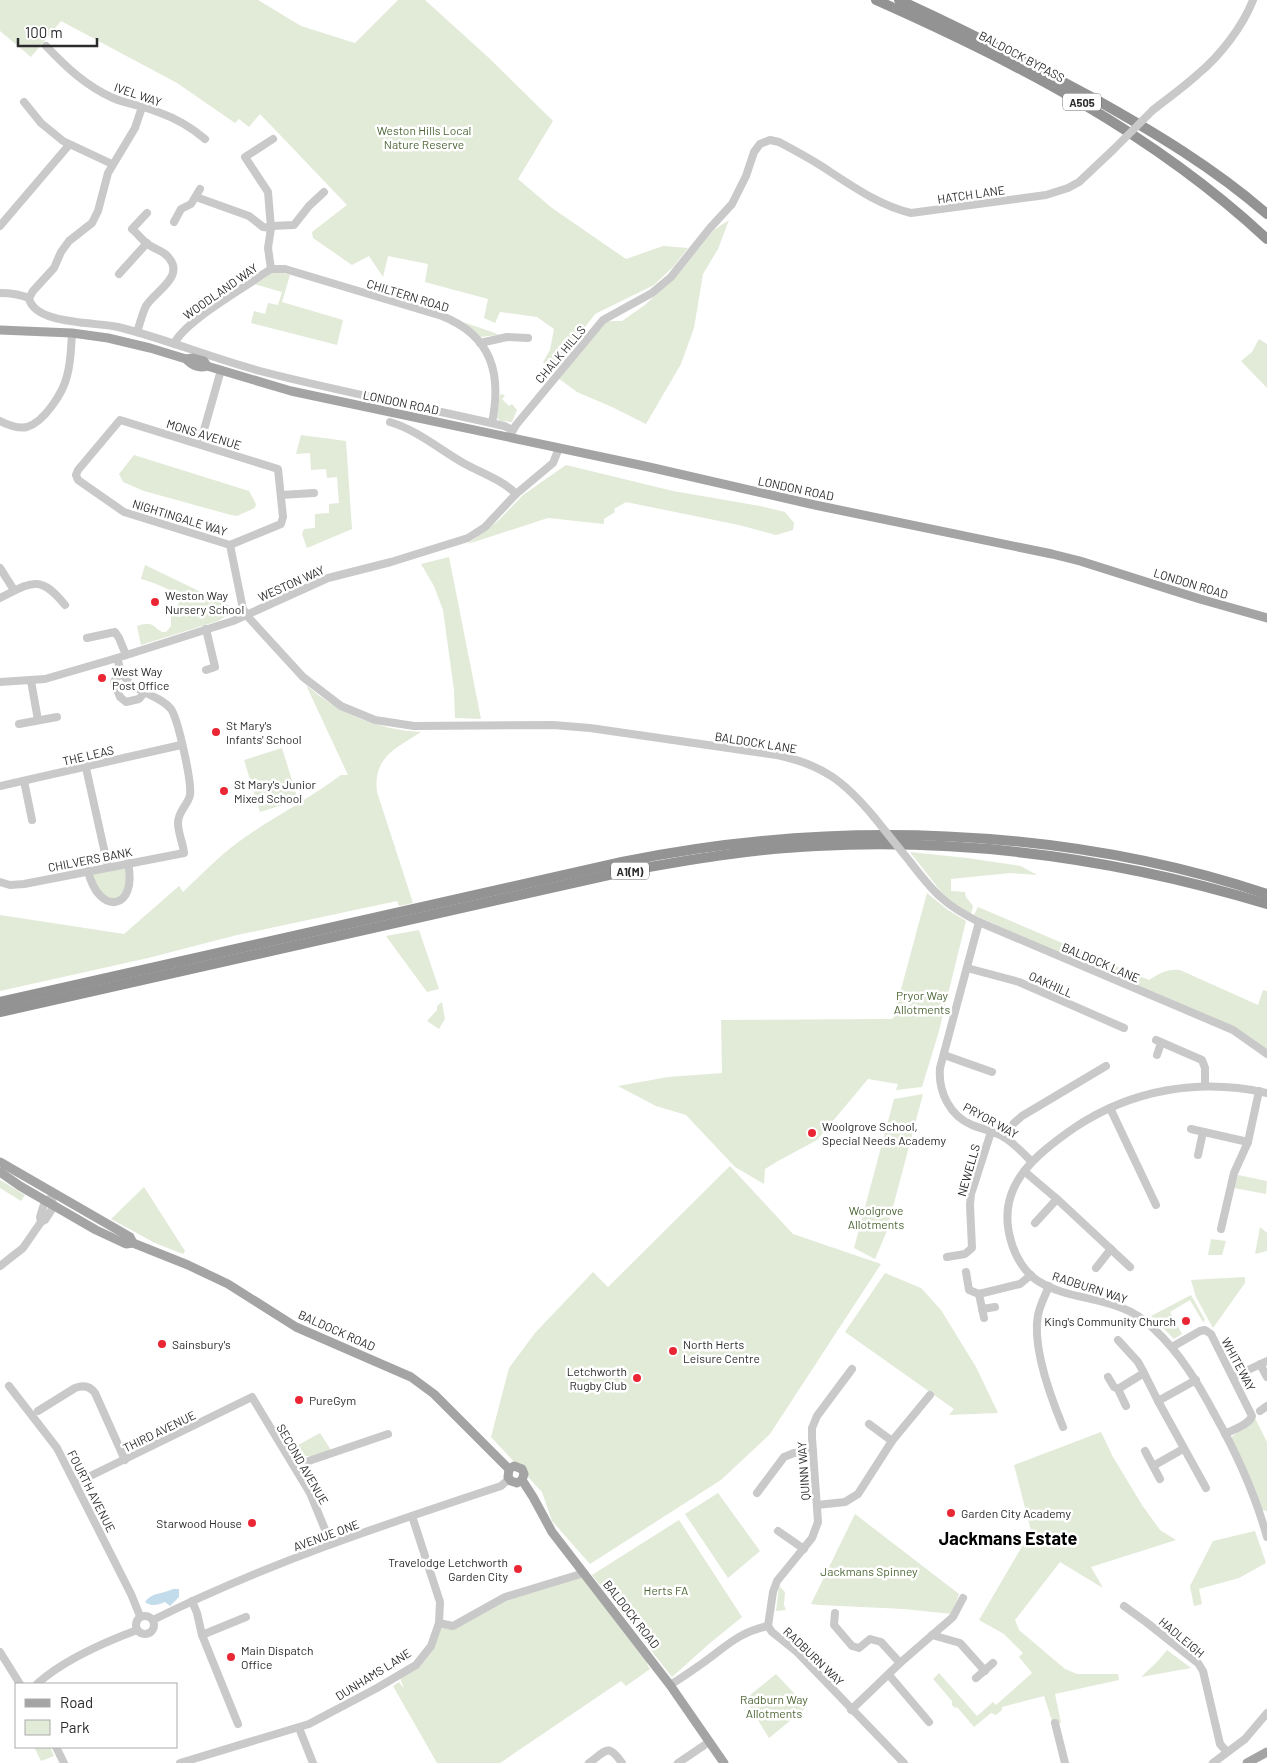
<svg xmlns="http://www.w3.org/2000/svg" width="1267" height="1763" font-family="Barlow,sans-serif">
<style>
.green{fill:#e2ead8}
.water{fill:#c3dceb}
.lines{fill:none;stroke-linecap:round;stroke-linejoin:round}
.minor{stroke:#c9c9c9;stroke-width:8}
.major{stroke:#a4a4a4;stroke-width:9}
.highway{stroke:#939393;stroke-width:10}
.minor-bridge{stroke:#c9c9c9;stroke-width:8}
.poi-dot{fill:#ea2634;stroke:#fff;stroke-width:2}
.labels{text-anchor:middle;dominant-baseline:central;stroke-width:5;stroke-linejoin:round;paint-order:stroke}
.shield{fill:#fff;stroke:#6b6b6b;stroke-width:1}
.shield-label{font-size:11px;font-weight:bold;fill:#2c2c2c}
.street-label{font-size:12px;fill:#2c2c2c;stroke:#fff}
.park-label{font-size:12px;fill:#4f6838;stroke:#fff}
.poi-label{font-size:12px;fill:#2c2c2c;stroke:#fff;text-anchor:start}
.district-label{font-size:18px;font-weight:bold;fill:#000;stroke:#fff}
</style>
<rect width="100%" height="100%" fill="#fff"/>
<g class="green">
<path d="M0 0H258L301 26 355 43 398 0H425L489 58 553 121 518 179 552 208 626 259 663 246 688 248 674 266 654 285 595 314 551 372 543 362 550 350 554 329 537 317 500 312 495 323 484 318 488 299 425 282 428 264 388 256 383 277 369 256 352 265 313 238 312 232 347 205 260 114 249 127 239 119 235 123 177 83 61 21 31 57 0 31Z"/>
<path d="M729 220 718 249 703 274 694 328 681 364 646 424 612 407 577 392 558 378 598 328 607 321H622L645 305 680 272 714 230Z"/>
<path d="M272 272H280L290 275 282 302 343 320 337 345 251 323 254 311 265 314 268 303 278 305 282 292 254 284Z"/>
<path d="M460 321 495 333 498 335 480 337Z"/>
<path d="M1259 339 1267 344V388L1241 361 1252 352Z"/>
<path d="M502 394 505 396 502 399 509 406 512 404 517 410 512 422 500 421 497 418 500 395Z"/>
<path d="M301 435 346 441 352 529 307 548 302 534 304 529 315 528V514L329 513V504L339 503 337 477 327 478 326 469 311 470 310 453 296 454Z"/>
<path d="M134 455 249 491 256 504 255 508 237 516 231 515 144 491 123 482 119 474Z"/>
<path d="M566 465 673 491 760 506 785 512 794 523 793 530 776 535 739 525 626 502 614 509 615 512 604 519V524L548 518 468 544 499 520 523 495Z"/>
<path d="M449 557 481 719 455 718 454 690 443 610 434 586 421 564Z"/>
<path d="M145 565 234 608 231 613 218 621 141 645 137 626C152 621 151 625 162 632H166L171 626V614L179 603 178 596C167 587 154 583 141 579Z"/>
<path d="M306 685C338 713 378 730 421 732 395 749 373 757 377 792L413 903 399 906 397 901 237 935 148 958 0 991V915L124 934 179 886 183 892C201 875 218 857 237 843 271 818 308 800 341 775H348Z"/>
<path d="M282 748 298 800 260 812 244 760Z"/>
<path d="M910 852 967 858 1021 866 1037 875 1010 873 951 879V891L965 892 966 897 973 906 971 914 946 898Z"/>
<path d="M125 867 129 881 118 900 101 896 92 874Z"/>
<path d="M927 893 948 910 966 921 939 1031 922 1087 896 1090 898 1084 868 1079 817 1140 778 1161 765 1169 764 1184 735 1167 686 1115 656 1106 618 1086 668 1077 722 1073 721 1020 893 1019Z"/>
<path d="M978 907 1149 980C1160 973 1167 969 1180 970L1258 1005 1263 990 1267 991V1050L1145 991 974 915Z"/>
<path d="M419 930 439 989 427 992 386 936Z"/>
<path d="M442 1002 445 1019 439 1029 427 1021 437 1010V1006Z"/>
<path d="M923 1094 886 1233 875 1259 854 1248 894 1099Z"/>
<path d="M730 1166 793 1234 881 1264 770 1434 721 1480 590 1564 552 1521 542 1492 491 1437 509 1368 535 1333 593 1272 608 1287Z"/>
<path d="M1238 1175 1267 1181 1266 1194 1234 1188Z"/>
<path d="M0 1180 25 1195 21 1201 0 1188Z"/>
<path d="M144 1187 185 1251 183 1254 155 1243 111 1219Z"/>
<path d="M1260 1227 1267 1233V1251L1255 1254Z"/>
<path d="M1211 1239 1226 1241 1222 1255H1208Z"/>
<path d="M885 1273 921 1288 941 1310 976 1367 998 1413 949 1415 954 1409 845 1332Z"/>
<path d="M1245 1277V1283L1213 1328 1196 1297 1191 1280Z"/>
<path d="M1191 1295 1205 1320 1203 1322 1190 1300 1170 1312 1182 1334 1174 1339 1151 1316Z"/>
<path d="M1255 1418 1267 1442V1511L1262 1510 1231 1438C1238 1429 1250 1428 1255 1418Z"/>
<path d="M1101 1432 1113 1457 1142 1505 1160 1530 1176 1540 1091 1567 1103 1588 1060 1562 1015 1620 1019 1630 1065 1669 1077 1674H1118L1119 1680 1055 1694 1061 1723 1053 1724 1044 1696 1002 1707V1710L996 1715 991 1713 974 1727 957 1707 955 1708 952 1705V1701L933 1679 939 1673 977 1716 993 1702 996 1705 1032 1673 1019 1657 1023 1653 1004 1634 979 1620 1031 1531 1014 1465Z"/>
<path d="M320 1433 331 1450 310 1458 309 1456H298L289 1450Z"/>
<path d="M718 1493 760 1551 728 1578 685 1514Z"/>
<path d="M855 1514 959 1594 952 1614 904 1609 819 1605 811 1604Z"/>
<path d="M679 1520 742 1617 710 1643 672 1677 592 1575Z"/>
<path d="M1255 1531 1266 1563 1239 1578 1199 1589 1202 1604 1194 1606 1190 1586 1213 1541Z"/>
<path d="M580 1574 651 1660 647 1664 650 1669 626 1686 621 1681 500 1763H437L393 1686 399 1682 404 1689 399 1675 416 1665 431 1646 439 1623 453 1626 505 1597Z"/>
<path d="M779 1586 785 1592 784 1605 786 1610 776 1611Z"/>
<path d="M1167 1650 1191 1668 1141 1677 1157 1662Z"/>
<path d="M776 1674 807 1707 769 1738 745 1699Z"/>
<path d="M34 1747H50L54 1756 41 1761Z"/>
</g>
<path class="water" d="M173 1589H179V1597L170 1606 165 1602C157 1605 152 1607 145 1602 152 1592 163 1594 173 1589Z"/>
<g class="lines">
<g class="minor">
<path d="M46 46C66 67 86 86 113 98 127 104 143 106 158 112 175 118 191 127 205 139"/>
<path d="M24 102 41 123 63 141 112 164"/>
<path d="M1153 110C1168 98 1184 87 1198 74 1220 56 1243 26 1253 0"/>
<path d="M196 197 249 216 263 227 271 228"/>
<path d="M174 222 181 209 191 204 200 189"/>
<path d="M0 226 69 145"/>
<path d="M271 226 294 225 309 206 324 192"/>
<path d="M271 269 268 248 271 228 268 192 245 157 273 139"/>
<path d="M119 274 147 243"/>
<path d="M0 293C11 293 19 294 29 298 34 325 97 322 118 327 166 339 212 358 260 371 340 392 423 407 504 426L513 430"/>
<path d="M29 298 33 291 54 268 61 252 69 241 92 223 98 211 108 173 135 128 142 107"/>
<path d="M137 332C140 324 142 314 146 306 154 292 185 277 169 258 164 251 156 250 149 245 143 241 138 234 132 229L147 213"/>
<path d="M480 343 507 337 528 338"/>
<path d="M174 344C184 322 238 292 260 276L271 269H285L442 316C492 336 502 374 492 423"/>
<path d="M120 420 278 469 283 517 281 524 230 545 124 512 78 480 76 475 78 470Z"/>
<path d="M0 421C8 425 18 429 27 427 44 422 63 393 67 376 71 362 71 348 72 333"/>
<path d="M390 422C419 431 440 450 465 464 482 473 504 481 516 494"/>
<path d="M509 437 516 425 603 320 652 293 671 277 710 228 732 204 746 176 754 152 760 144 770 140 779 142C796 151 813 160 829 171 855 188 881 206 911 213L1046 195 1068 188 1079 182 1113 150"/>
<path d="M200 444 221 370"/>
<path d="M281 495 314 493"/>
<path d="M230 545 243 609 249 618 303 677 341 706 375 720 414 726 553 725 590 728 777 755C823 765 844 781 874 817"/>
<path d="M0 568 14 590"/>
<path d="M0 598C32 582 40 574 65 605"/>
<path d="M87 638 115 632 119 638 126 655"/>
<path d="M206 670 215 667 206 629"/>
<path d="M122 674 116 678 114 682 120 697 126 702 139 699 145 692"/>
<path d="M31 681 38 720"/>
<path d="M0 682 45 679 117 658 233 621 328 578 391 562 468 538 485 527 516 494 553 463 559 448"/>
<path d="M19 724 57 717"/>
<path d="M86 768 108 867"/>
<path d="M24 781 32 820"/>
<path d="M0 786 181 745"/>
<path d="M911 863C934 893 945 905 979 922L1233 1030 1267 1054"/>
<path d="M88 871C99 917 138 910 128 863"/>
<path d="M0 882 10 885 24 884 184 853C183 843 178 833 178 823 178 811 188 805 190 795 192 782 178 719 171 709 159 694 134 693 124 676 120 671 119 664 117 658"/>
<path d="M979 922 940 1068C938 1092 950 1116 972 1125 982 1129 992 1131 1002 1136 1013 1142 1022 1152 1031 1161"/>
<path d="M967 968 1019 982 1124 1028"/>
<path d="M1156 1040 1202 1060 1205 1068V1086"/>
<path d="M944 1055 992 1072"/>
<path d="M1157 1055 1161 1043"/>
<path d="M1267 1093C1200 1078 1132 1089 1074 1128 1034 1156 995 1187 1011 1241 1015 1256 1025 1273 1038 1281 1063 1297 1095 1297 1122 1308 1133 1312 1145 1320 1154 1329 1180 1353 1198 1383 1215 1415 1237 1454 1255 1494 1267 1537"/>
<path d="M1110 1108 1156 1205"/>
<path d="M1191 1129 1248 1142"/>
<path d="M1004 1137 1014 1123 1022 1116 1106 1066"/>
<path d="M1198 1155 1203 1132"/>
<path d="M1024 1171 1057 1199 1130 1267"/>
<path d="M41 1222 40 1217 45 1201 49 1199"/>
<path d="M1035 1223 1057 1199"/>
<path d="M1221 1229 1234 1173 1248 1142 1259 1091"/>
<path d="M947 1257 965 1254 972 1248 970 1205 971 1194 991 1132"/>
<path d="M0 1266 23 1248 41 1222 45 1220 54 1206 51 1198"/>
<path d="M1096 1268 1111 1249"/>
<path d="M966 1272 969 1290 979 1294"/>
<path d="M1049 1286C1045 1296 1040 1305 1038 1315 1032 1346 1051 1398 1063 1427"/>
<path d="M982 1309 995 1307"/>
<path d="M984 1318 979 1294 1020 1284 1031 1275"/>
<path d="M1118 1340 1138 1362 1144 1373 1158 1401 1206 1488"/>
<path d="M1172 1347 1200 1331 1205 1330 1211 1334 1252 1416C1249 1425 1234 1429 1225 1434"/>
<path d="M1260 1364 1267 1377"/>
<path d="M1108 1377 1114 1387 1118 1389"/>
<path d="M1233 1377 1267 1361"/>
<path d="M9 1386 57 1448 131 1594 140 1616"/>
<path d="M1158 1401 1196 1380"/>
<path d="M1126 1406 1118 1389 1144 1373"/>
<path d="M38 1411 75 1388C83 1385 90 1386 95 1393L125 1460"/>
<path d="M1260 1411 1267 1406"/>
<path d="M869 1424 892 1441"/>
<path d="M1145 1451 1160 1479"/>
<path d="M294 1466 388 1434"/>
<path d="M1153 1466 1183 1449"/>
<path d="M76 1483 252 1397 310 1493 331 1544"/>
<path d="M757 1493 784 1457 794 1453 813 1451"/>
<path d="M817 1505 845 1502 858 1494 892 1441 930 1395"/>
<path d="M778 1531 804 1549"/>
<path d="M192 1601 197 1613 202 1635 238 1724"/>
<path d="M1124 1606 1146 1622 1198 1663 1203 1671 1220 1744 1227 1752"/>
<path d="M835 1613 834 1625 852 1646 859 1648 870 1639 881 1642 900 1663"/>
<circle cx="145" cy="1625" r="9"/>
<path d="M153 1620C265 1564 383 1525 501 1486L509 1479"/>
<path d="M439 1623 453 1626 505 1597 584 1573"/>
<path d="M768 1626 773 1592 777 1581 812 1538 818 1522 812 1438V1428L817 1416 852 1369"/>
<path d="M202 1635 246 1617"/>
<path d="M932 1635 960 1643 985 1671"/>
<path d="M0 1652 20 1684"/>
<path d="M889 1675 929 1722"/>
<path d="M976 1678 993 1663"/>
<path d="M37 1684C62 1661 105 1642 137 1630"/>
<path d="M670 1685C680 1679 690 1672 700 1665 725 1648 736 1633 768 1626L772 1632 797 1652 904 1763"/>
<path d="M851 1710 900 1663 953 1617 963 1598"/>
<path d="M1055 1723 1065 1763"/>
<path d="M299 1728 313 1763"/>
<path d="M56 1747 64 1763"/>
<path d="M180 1763 309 1724 377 1688 416 1665 431 1646 439 1623 440 1602 412 1516"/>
<path d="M589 1763C607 1750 608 1743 622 1763"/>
<path d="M678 1763 709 1742"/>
<path d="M1213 1763 1245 1739 1267 1713"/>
</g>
<g class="major">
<path d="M0 330 72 333 108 338 150 348 186 359C192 365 198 369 207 366L291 391 649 467 815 505 1052 554 1080 561 1200 599 1267 618"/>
<path d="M186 359 193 358 204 361 207 366"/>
<path d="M0 1162 130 1237 133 1243"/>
<path d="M0 1172 20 1186 96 1230 126 1244 133 1243 188 1265 228 1284 296 1327 411 1377 434 1394 509 1469"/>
<path d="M509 1469 514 1466 522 1469 524 1474 522 1480"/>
<path d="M509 1469 508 1477 511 1481 517 1483 522 1480"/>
<path d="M522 1480 533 1497 552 1532 670 1685 724 1763"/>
<path d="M1247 1763 1267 1752"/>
</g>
<g class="highway">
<path d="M876 0C1018 63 1153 133 1267 239"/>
<path d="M899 0C965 30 1029 63 1093 98 1154 132 1214 168 1267 214"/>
<path d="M0 1002 622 862C832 819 1063 826 1267 894"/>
<path d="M0 1012 622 872C687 860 751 849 817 846 971 838 1119 859 1267 904"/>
</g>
<g class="minor-bridge">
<path d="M1113 150 1153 110"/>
<path d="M874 817 911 863"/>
</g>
</g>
<g class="poi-dot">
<circle cx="155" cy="602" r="5"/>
<circle cx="102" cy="678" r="5"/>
<circle cx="216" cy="732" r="5"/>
<circle cx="224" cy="791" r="5"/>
<circle cx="812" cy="1133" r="5"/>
<circle cx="1186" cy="1321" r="5"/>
<circle cx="162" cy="1344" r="5"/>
<circle cx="673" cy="1351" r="5"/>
<circle cx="637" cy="1378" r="5"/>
<circle cx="299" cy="1400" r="5"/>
<circle cx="951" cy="1513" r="5"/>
<circle cx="252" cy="1523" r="5"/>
<circle cx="518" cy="1569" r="5"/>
<circle cx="231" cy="1657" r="5"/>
</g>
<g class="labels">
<g class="shield">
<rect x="1063" y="93.5" width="38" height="17" rx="4"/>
<rect x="611" y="862.5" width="38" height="17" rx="4"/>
</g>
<g class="shield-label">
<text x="1082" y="102">A505</text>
<text x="630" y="871">A1(M)</text>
</g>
<g class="street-label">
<text transform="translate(1022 56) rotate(28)">BALDOCK BYPASS</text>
<text transform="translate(138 94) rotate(19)">IVEL WAY</text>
<text transform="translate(971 194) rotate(-8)">HATCH LANE</text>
<text transform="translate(220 291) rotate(-35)">WOODLAND WAY</text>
<text transform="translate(408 295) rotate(17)">CHILTERN ROAD</text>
<text transform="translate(560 354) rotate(-50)">CHALK HILLS</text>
<text transform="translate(401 402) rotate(12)">LONDON ROAD</text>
<text transform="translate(204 434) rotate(17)">MONS AVENUE</text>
<text transform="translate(796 488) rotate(12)">LONDON ROAD</text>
<text transform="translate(180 517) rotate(17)">NIGHTINGALE WAY</text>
<text transform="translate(291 583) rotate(-24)">WESTON WAY</text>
<text transform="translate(1191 583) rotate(17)">LONDON ROAD</text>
<text transform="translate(756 742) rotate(9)">BALDOCK LANE</text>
<text transform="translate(88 755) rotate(-13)">THE LEAS</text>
<text transform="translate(90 859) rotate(-11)">CHILVERS BANK</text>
<text transform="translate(1101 962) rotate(23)">BALDOCK LANE</text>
<text transform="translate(1051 984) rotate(24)">OAKHILL</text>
<text transform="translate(991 1120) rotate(29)">PRYOR WAY</text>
<text transform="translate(968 1170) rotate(-74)">NEWELLS</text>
<text transform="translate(1090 1287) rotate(18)">RADBURN WAY</text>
<text transform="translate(337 1330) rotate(24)">BALDOCK ROAD</text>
<text transform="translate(1239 1364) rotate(62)">WHITEWAY</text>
<text transform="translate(159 1431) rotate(-26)">THIRD AVENUE</text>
<text transform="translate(303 1464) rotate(60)">SECOND AVENUE</text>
<text transform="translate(803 1471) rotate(-94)">QUINN WAY</text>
<text transform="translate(92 1491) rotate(63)">FOURTH AVENUE</text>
<text transform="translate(326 1535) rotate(-20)">AVENUE ONE</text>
<text transform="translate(632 1614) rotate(52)">BALDOCK ROAD</text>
<text transform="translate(1182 1637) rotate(40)">HADLEIGH</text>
<text transform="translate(814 1656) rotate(44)">RADBURN WAY</text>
<text transform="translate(373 1674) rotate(-32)">DUNHAMS LANE</text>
</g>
<g class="park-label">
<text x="424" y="130">Weston Hills Local<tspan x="424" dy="14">Nature Reserve</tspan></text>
<text x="922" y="995">Pryor Way<tspan x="922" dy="14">Allotments</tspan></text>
<text x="876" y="1210">Woolgrove<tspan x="876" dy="14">Allotments</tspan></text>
<text x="869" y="1571">Jackmans Spinney</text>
<text x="666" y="1590">Herts FA</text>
<text x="774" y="1699">Radburn Way<tspan x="774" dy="14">Allotments</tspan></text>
</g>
<g class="poi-label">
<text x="165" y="595">Weston Way<tspan x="165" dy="14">Nursery School</tspan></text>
<text x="112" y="671">West Way<tspan x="112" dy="14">Post Office</tspan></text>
<text x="226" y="725">St Mary's<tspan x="226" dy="14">Infants' School</tspan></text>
<text x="234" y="784">St Mary's Junior<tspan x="234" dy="14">Mixed School</tspan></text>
<text x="822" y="1126">Woolgrove School,<tspan x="822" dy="14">Special Needs Academy</tspan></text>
<text x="1176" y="1321" text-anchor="end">King's Community Church</text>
<text x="172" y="1344">Sainsbury's</text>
<text x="683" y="1344">North Herts<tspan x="683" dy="14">Leisure Centre</tspan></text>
<text x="627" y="1371" text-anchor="end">Letchworth<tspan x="627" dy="14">Rugby Club</tspan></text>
<text x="309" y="1400">PureGym</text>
<text x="961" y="1513">Garden City Academy</text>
<text x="242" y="1523" text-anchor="end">Starwood House</text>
<text x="508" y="1562" text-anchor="end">Travelodge Letchworth<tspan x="508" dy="14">Garden City</tspan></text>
<text x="241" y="1650">Main Dispatch<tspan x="241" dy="14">Office</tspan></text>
</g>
<g class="district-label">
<text x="1008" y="1538">Jackmans Estate</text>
</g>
</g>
<rect x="15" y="1683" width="162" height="65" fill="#ffffff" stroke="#ababab"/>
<rect x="25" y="1699" width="25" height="8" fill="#a4a4a4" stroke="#ababab"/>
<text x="60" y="1708" font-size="15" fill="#2c2c2c">Road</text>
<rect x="25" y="1720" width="25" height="15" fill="#e2ead8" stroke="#ababab"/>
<text x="60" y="1733" font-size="15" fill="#2c2c2c">Park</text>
<path d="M18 38v8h79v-8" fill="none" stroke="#2c2c2c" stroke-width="2.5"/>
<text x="25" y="38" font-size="15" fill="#2c2c2c" stroke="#ffffff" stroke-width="4" paint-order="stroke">100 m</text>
</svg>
